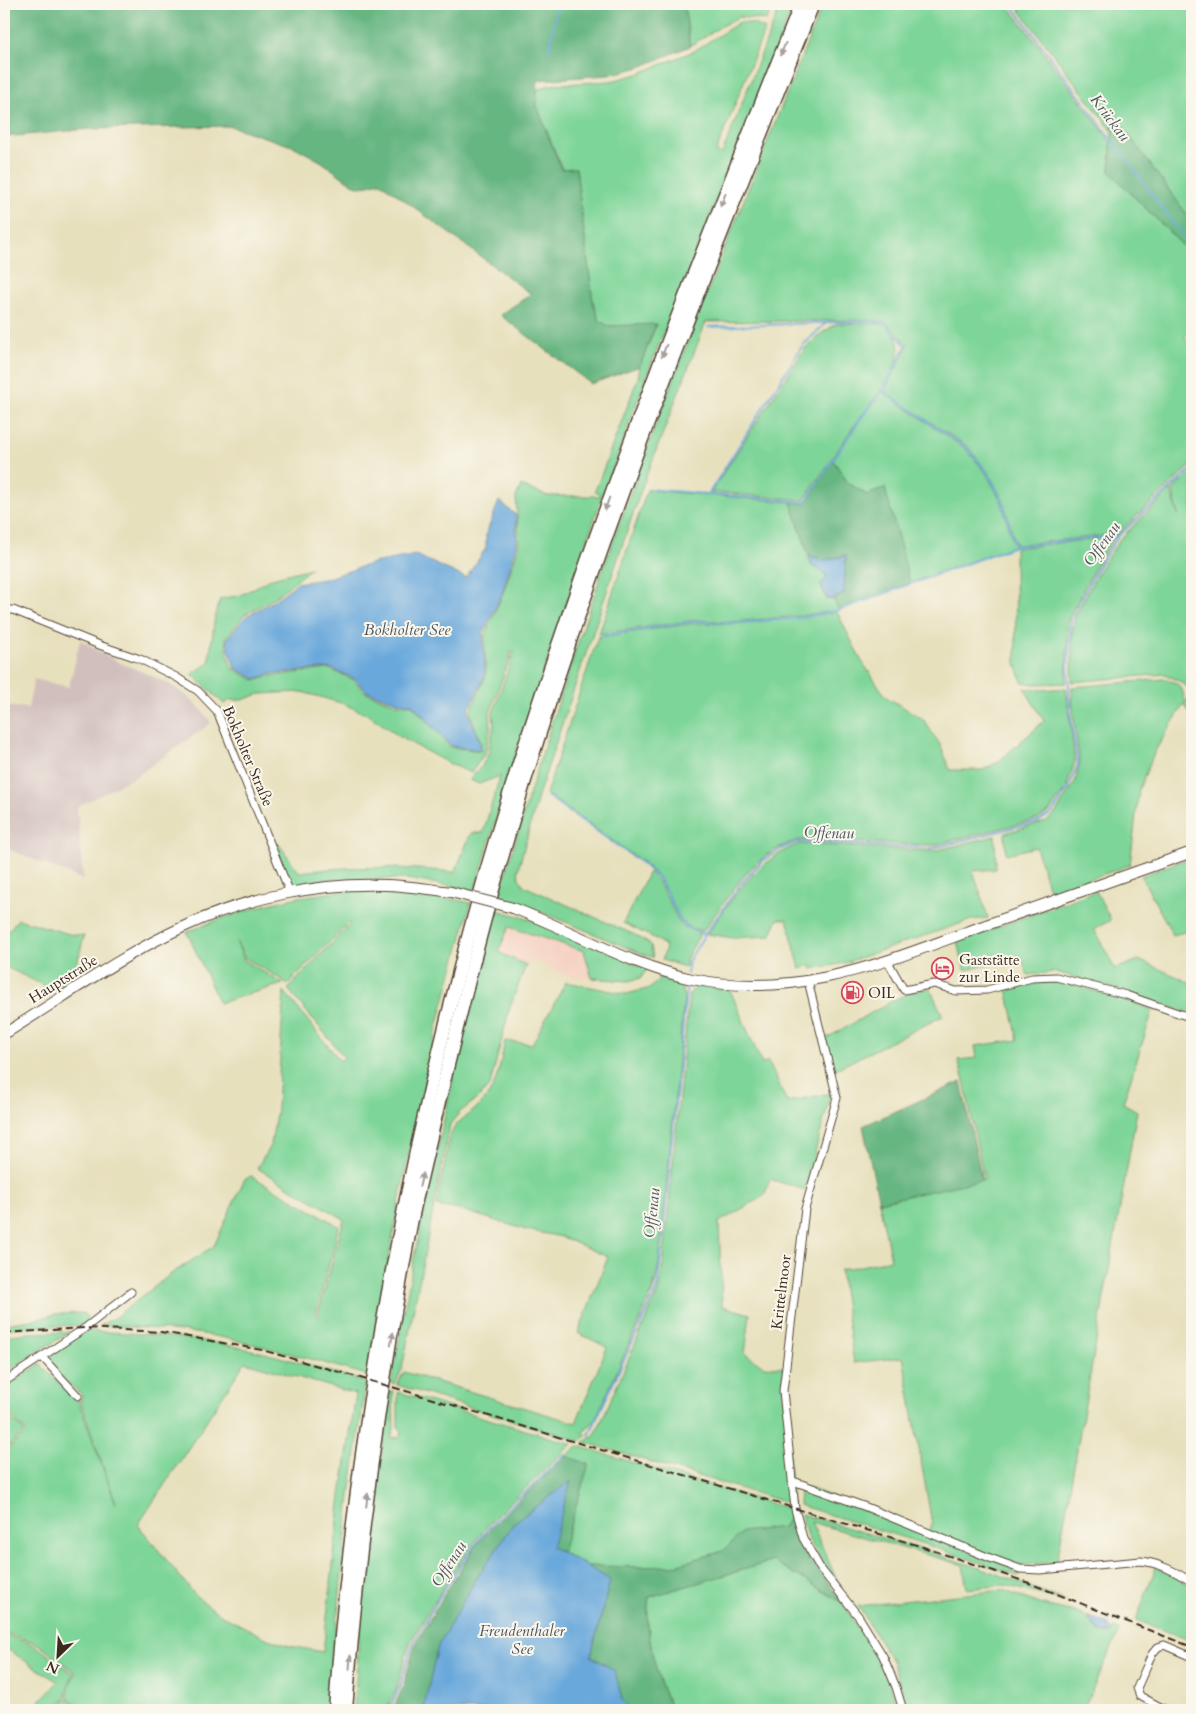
<svg xmlns="http://www.w3.org/2000/svg" width="1196" height="1714" font-family="Cardo,serif">
<style>
.built{fill:#f5d2c2}
.industrial{fill:#d1bfbd}
.green{fill:#7ed599;stroke:#5c805c;fill-rule:evenodd}
.forest{fill:#66b681;stroke:#507050}
.water{fill:#69a8db;stroke:#52697c}
.lines{fill:none;stroke-linecap:round;stroke-linejoin:round}
.stream{stroke:#69a8db;stroke-width:2}
.street-casing{stroke:#554536;stroke-width:9}
.secondary-casing{stroke:#554536;stroke-width:12}
.highway-casing{stroke:#554536;stroke-width:15}
.street{stroke:#fff;stroke-width:7}
.secondary{stroke:#fff;stroke-width:10}
.highway{stroke:#fff;stroke-width:12}
.rail{stroke:#3b2a1e;stroke-width:2;stroke-dasharray:8 4;stroke-linecap:butt}
.secondary-bridge-casing{stroke:#554536;stroke-width:12;stroke-linecap:butt}
.secondary-bridge{stroke:#fff;stroke-width:10}
.oneway{fill:#a79f9a}
.labels{text-anchor:middle;dominant-baseline:central;stroke-width:4;stroke-linejoin:round;paint-order:stroke}
.street-label{font-size:15px;fill:#3b2a1e;stroke:#fbf7ec}
.poi-label{font-size:15px;fill:#3b2a1e;stroke:#fbf7ec;text-anchor:start}
.water-label{font-size:16px;font-style:italic;fill:#4b5660;stroke:#fbf7ec}
</style>
<rect width="100%" height="100%" fill="#fbf7ec"/>
<filter id="ink" filterUnits="userSpaceOnUse"><feTurbulence type="fractalNoise" baseFrequency=".02" numOctaves="2"/><feDisplacementMap in="SourceGraphic" scale="10" xChannelSelector="R" yChannelSelector="G"/><feConvolveMatrix kernelMatrix="1 2 1 2 8 2 1 2 1" color-interpolation-filters="sRGB"/></filter>
<filter id="wash" filterUnits="userSpaceOnUse"><feTurbulence type="fractalNoise" baseFrequency=".0096" numOctaves="4" result="noise"/><feDisplacementMap in="SourceGraphic" scale="20" xChannelSelector="R" yChannelSelector="G"/><feGaussianBlur stdDeviation="1.12" result="paint"/><feColorMatrix in="noise" values="0 0 0 0 0 0 0 0 0 0 0 0 0 0 0 0 0 1.4 0 .05"/><feComposite in="paint" operator="in"/></filter>
<g filter="url(#wash)">
<rect width="100%" height="100%" fill="#e7e0bd"/>
<path class="built" d="M510 927 584 951 592 978 571 977 529 959 526 965 502 954 499 950Z"/>
<path class="industrial" d="M80 640 118 662 164 681 185 694 203 711 211 723 138 775 77 807 83 880 4 847V706L28 708 34 679 69 687Z"/>
<g class="green">
<path d="M684 4H774L767 20 739 17 723 25 690 46Z"/>
<path d="M781 4H794L645 380 594 520 509 775 475 890 406 879H332L291 885 275 844 278 843 299 872C351 865 402 867 455 872L471 833H483L500 776 479 784 470 780 473 775 482 766 488 754 494 725 493 713 514 652 512 651 490 713 491 726 485 753 471 773 446 762 400 737 369 715 341 703 302 692 260 694 242 700H230L224 704 192 674 209 663 215 616 220 599 241 595 272 578 311 568 274 598 244 615 226 638 227 652 232 668 254 680 270 676 329 669 354 680 365 692 396 704 412 705 450 747 481 751V743L470 712 486 676 485 635 502 596 519 546 516 497 521 486 548 496H599V493L595 491 638 378 640 366 656 325 608 326 599 320 593 302 576 168 562 169 536 104 537 90 549 85 611 81 638 74 694 51 740 22 754 24 765 29 716 152 722 154Z"/>
<path d="M823 4H1007L1111 142 1110 172 1192 255V328L1185 336 1186 339 1192 342V465L1117 534 1016 545 1003 500 988 472 968 447 884 391 908 345 886 322 870 320 706 322 642 487 539 793 518 870 519 878 524 886 635 935 651 945 653 958C601 938 551 914 499 896 536 770 576 643 621 519 684 346 754 175 823 4Z"/>
<path d="M1015 4H1192V218L1185 212 1112 114V131Z"/>
<path d="M869 323 885 324C892 332 899 338 899 350 898 372 866 409 854 426 837 451 820 476 804 500L711 492 806 347 822 333 836 324Z"/>
<path d="M883 392 966 449 986 473 1001 501 1014 546 910 583 885 489 867 495 848 483 833 460 866 412Z"/>
<path d="M1192 472V691L1181 682 1165 674 1072 682V632L1075 617 1099 570 1120 539 1171 490 1178 515 1173 489Z"/>
<path d="M647 490 791 502 812 566 825 574 827 578 820 584 827 600 833 599 839 610 800 616 731 622 696 620 599 634Z"/>
<path d="M1114 537 1095 567 1068 620 1066 683 1033 684 1022 682 1016 663 1015 548Z"/>
<path d="M837 612 861 660 886 697 923 719 941 746 950 770H983L998 762 1044 721 1024 688 1042 690 1066 688 1075 762 1066 788 1050 811 1038 819 934 845 797 840C785 845 773 850 763 858 741 874 720 909 703 931L691 928 682 922 660 879 644 863 546 794 598 637 696 623 731 624 800 618Z"/>
<path d="M1164 679C1181 684 1182 685 1185 703L1190 695 1192 697V716L1184 704 1155 751 1139 789 1130 865 1050 893 1036 847 1006 854 1005 833 1047 821 1055 814 1075 782 1080 763 1073 712 1072 687Z"/>
<path d="M995 836 996 869 973 871 988 918 971 920 845 963 812 969 811 965 800 969 787 919H778L770 936 733 938 707 934C734 897 755 861 799 844L934 851Z"/>
<path d="M1192 857V930L1173 935 1141 876Z"/>
<path d="M649 872 658 881 681 925 700 934 687 957 685 967 662 960 666 947 656 939 623 923Z"/>
<path d="M357 890C395 892 433 895 471 903L437 1027 402 1186 367 1375C317 1361 267 1346 215 1336 178 1329 139 1328 101 1325L117 1316 171 1274 214 1246 244 1180 251 1176 339 1226 315 1317 317 1318 344 1219 257 1168 271 1144 277 1108 284 991 340 1061 344 1057 288 989 350 924 348 923 287 985 284 981 245 958 236 941 244 960 283 984 219 1003 187 932C223 917 260 905 299 897 318 894 338 892 357 890Z"/>
<path d="M1096 891 1111 920 1094 929 1115 969 1139 960 1191 983 1192 982V1014L1126 992 1056 972 1028 975 1021 958 965 970 957 942Z"/>
<path d="M495 910C546 921 599 948 647 969L641 978 628 981 592 978 584 951 509 927 499 950 502 954 526 965 510 1007 490 1085 477 1099 460 1112 450 1124 402 1369 395 1384 391 1383 413 1262 456 1065Z"/>
<path d="M18 919 69 934 84 936 73 980 55 991 4 966V936Z"/>
<path d="M660 977 681 982 684 998 659 1264 653 1290 596 1418 588 1428 582 1433 587 1435 580 1441 397 1385 404 1372 576 1423 607 1347 578 1333 608 1257 562 1237 526 1230 465 1211 436 1206 451 1133C458 1119 472 1114 482 1103 498 1086 500 1063 505 1041L532 1044 566 982 626 994 651 988Z"/>
<path d="M1057 980 1123 999 1153 1010 1123 1103 1137 1111 1057 1562 1022 1565 989 1556 929 1532 932 1524 903 1357 854 1363 840 1270 891 1260 879 1202 984 1179 964 1081 958 1060 977 1058 975 1046 1018 1040 1007 989 1033 981Z"/>
<path d="M697 986 730 990 762 1064 768 1061 787 1102 831 1093 805 1190 770 1179 764 1196 719 1222 722 1306 750 1314 745 1354 764 1366 783 1367 792 1504 584 1442 591 1437H593L597 1431 658 1292 663 1265 689 994Z"/>
<path d="M930 988 943 1016 834 1070 825 1039 894 1000 911 992Z"/>
<path d="M83 1313 87 1317V1322L84 1325 21 1327 4 1329V1324L38 1319 55 1314Z"/>
<path d="M87 1331C128 1333 169 1335 210 1342 263 1350 314 1367 366 1382L350 1495 328 1710H85L68 1697C67 1689 73 1680 75 1672L38 1644 4 1632V1454L26 1431 4 1410V1388L40 1364 70 1394 78 1400 116 1504 80 1400 82 1395C71 1385 53 1372 48 1358L50 1353ZM245 1362 356 1394 341 1495 323 1652 290 1646 268 1639 219 1614 195 1595 138 1525Z"/>
<path d="M70 1332 4 1373V1336L29 1333Z"/>
<path d="M390 1391H393L394 1428 391 1438 400 1437 402 1431 398 1427V1392L572 1444 493 1519 473 1543 442 1589 410 1642 396 1690 387 1708 384 1710H354L362 1597Z"/>
<path d="M4 1413 24 1431 4 1451Z"/>
<path d="M578 1446 793 1510 792 1514 783 1527 743 1532 723 1551 672 1566 641 1567 587 1566 562 1552 588 1465 566 1456Z"/>
<path d="M807 1487 1019 1570V1576L940 1549 799 1505 800 1490Z"/>
<path d="M801 1514 924 1550 992 1572 1066 1601 1004 1585 967 1589 963 1565 811 1522 841 1589 836 1584 807 1537Z"/>
<path d="M773 1561 842 1602 882 1665 899 1710H673C656 1685 644 1627 649 1597Z"/>
<path d="M1156 1567 1192 1586V1641L1136 1620Z"/>
<path d="M1003 1590 1039 1604 1083 1614 1100 1633 1110 1634 1114 1628 1120 1630 1083 1710H908L892 1661 858 1606Z"/>
<path d="M4 1634 36 1646 73 1673C72 1681 65 1689 66 1697L55 1710H30L58 1682 4 1647Z"/>
<path d="M67 1698 83 1710H57Z"/>
</g>
<g class="forest">
<path d="M4 4H684L690 46 640 67 608 75 538 80 536 104 561 169 576 168 593 302 599 320 608 326 656 324 640 366 591 384 500 315 531 294 380 182 361 187 352 184 322 162 295 147 230 126 89 129 4 137Z"/>
<path d="M1113 113 1185 212 1192 218V255L1110 172Z"/>
<path d="M833 460 848 483 867 495 885 488 910 583 839 610 833 599 844 594 846 555 824 560 809 555 791 502 805 503Z"/>
<path d="M961 1082 982 1180 879 1202 863 1126Z"/>
<path d="M566 1456 589 1464 562 1552 551 1547 571 1481 515 1522 473 1584 438 1646 423 1710H393L404 1684 415 1645 446 1592 476 1545 497 1522Z"/>
<path d="M792 1514 802 1542 817 1568 843 1603 773 1561 649 1597C643 1626 657 1685 673 1710H632L622 1700 615 1671 591 1656 610 1580 587 1566 641 1567 672 1566 723 1551 742 1532 783 1527Z"/>
</g>
<g class="water">
<path d="M499 501 516 515 517 546 501 596 483 634 485 676 468 711 480 743V750L451 746 412 704 397 702 366 691 355 679 330 668 271 674 255 679 235 668 229 651 227 639 245 617 275 600 297 583 324 579 373 563 416 555 466 578 486 548V534Z"/>
<path d="M809 556 824 560 846 556 844 594 828 600 821 584 827 578 826 574 812 566Z"/>
<path d="M571 1481 552 1547 587 1566 610 1580 591 1656 615 1671 622 1700 632 1710H423L438 1646 473 1584 515 1522Z"/>
<path d="M1087 1616 1109 1624 1111 1630 1109 1633 1099 1631Z"/>
</g>
<g class="lines">
<g class="stream">
<path d="M1011 4 1183 236 1192 244"/>
<path d="M549 50 558 4"/>
<path d="M708 327 869 321 885 323 906 346 883 391 967 448 987 472 1002 500 1015 546"/>
<path d="M648 489 805 502 865 412 883 391"/>
<path d="M709 493 803 345 826 323"/>
<path d="M601 636 696 621 731 623 800 618 840 610 1015 546 1117 536"/>
<path d="M547 796 643 864 660 880 682 923 690 929 705 934"/>
<path d="M687 974 689 960 705 934 740 885 762 861 781 849 797 842 933 848 1039 821 1052 813 1068 789 1078 764 1070 710 1068 666 1071 620 1097 568 1118 536 1192 469"/>
<path d="M589 1435 656 1291 660 1265 687 981"/>
<path d="M389 1710 400 1686 413 1643 443 1591 475 1544 495 1521 565 1455"/>
</g>
</g>
</g>
<g filter="url(#ink)">
<g class="lines">
<defs>
<g id="street">
<path d="M4 610H13L102 646 140 659 176 677 198 691 217 711 290 893"/>
<path d="M887 960 904 990 934 984 956 991 987 990 1032 978 1056 977 1126 995 1192 1018"/>
<path d="M808 981 837 1098 805 1209 783 1391 795 1509 803 1538 820 1568 859 1617 883 1656 896 1687 903 1710"/>
<path d="M42 1357 78 1396"/>
<path d="M4 1382 85 1328 131 1292"/>
<path d="M793 1481 866 1507 990 1558 1020 1569 1040 1570 1141 1561C1160 1563 1176 1572 1192 1582"/>
<path d="M1166 1710 1140 1696 1137 1688 1152 1654 1158 1647 1164 1645 1192 1657"/>
</g>
<g id="secondary">
<path d="M513 908C571 930 632 966 692 979 800 1001 889 960 989 924 1057 900 1124 876 1192 852"/>
<path d="M4 1034C63 998 120 956 183 927 245 898 319 882 387 885 408 886 430 889 451 892"/>
</g>
<g id="highway">
<path d="M335 1710C355 1425 409 1143 487 868 512 782 540 697 569 613 640 407 720 205 801 4"/>
<path d="M346 1710C358 1547 380 1384 411 1224 418 1189 427 1154 435 1119 455 1035 475 951 499 868 583 573 699 288 813 4"/>
</g>
</defs>
<use href="#street" class="street-casing"/>
<use href="#secondary" class="secondary-casing"/>
<use href="#highway" class="highway-casing"/>
<use href="#street" class="street"/>
<use href="#secondary" class="secondary"/>
<use href="#highway" class="highway"/>
<path class="rail" d="M4 1333 85 1328 161 1332 262 1350 406 1391 923 1547 1029 1583 1192 1647"/>
<defs>
<path id="secondary-bridge" d="M451 892 513 908"/>
</defs>
<use href="#secondary-bridge" class="secondary-bridge-casing"/>
<use href="#secondary-bridge" class="secondary-bridge"/>
</g>
<defs><path id="oneway-solid" d="M-6-.8H1V-3.2L6.5 0L1 3.2V.8H-6Z" transform="scale(1.25)"/></defs>
<g class="oneway">
<use href="#oneway-solid" transform="translate(783 49) rotate(112)"/>
<use href="#oneway-solid" transform="translate(723 200) rotate(112)"/>
<use href="#oneway-solid" transform="translate(664 351) rotate(111)"/>
<use href="#oneway-solid" transform="translate(607 504) rotate(110)"/>
<use href="#oneway-solid" transform="translate(421 1180) rotate(-77)"/>
<use href="#oneway-solid" transform="translate(392 1339) rotate(-80)"/>
<use href="#oneway-solid" transform="translate(367 1500) rotate(-83)"/>
<use href="#oneway-solid" transform="translate(350 1662) rotate(-86)"/>
</g>
</g>
<defs>
<symbol id="hotel-ring" viewBox="-11 -11 22 22"><circle r="9.5" fill="#fbf7ec" stroke="#d1495b" stroke-width="1.5"/><path d="M-6-4.5h1.5V1H6V5H4.5V3h-9V5H-6ZM-4 0a1.8 1.8 0 1 1 3.6 0ZM.5 0V-2.5h3Q6-2.5 6 0Z" fill="#d1495b"/></symbol>
<symbol id="fuel-ring" viewBox="-11 -11 22 22"><circle r="9.5" fill="#fbf7ec" stroke="#d1495b" stroke-width="1.5"/><path d="M-5.5-6h7V0h2V4h1.3V-2.5L3-4.5l.8-.8L6-3V5H2.5V1h-1V6h-7ZM-4.2-4.7v3.2H.2V-4.7Z" fill="#d1495b"/></symbol>
</defs>
<g fill-rule="evenodd">
<use href="#hotel-ring" x="930" y="956" width="25" height="25"/>
<use href="#fuel-ring" x="840" y="980" width="25" height="25"/>
</g>
<g class="labels">
<g class="street-label">
<text transform="translate(248 756) rotate(67)">Bokholter Straße</text>
<text transform="translate(63 979) rotate(-32)">Hauptstraße</text>
<text transform="translate(781 1292) rotate(-83)">Krittelmoor</text>
</g>
<g class="poi-label">
<text x="959" y="960">Gaststätte<tspan x="959" dy="17">zur Linde</tspan></text>
<text x="868" y="993">OIL</text>
</g>
<g class="water-label">
<text transform="translate(1110 118) rotate(53)">Krückau</text>
<text transform="translate(1102 544) rotate(-54)">Offenau</text>
<text x="407" y="630">Bokholter See</text>
<text transform="translate(829 833) rotate(1)">Offenau</text>
<text transform="translate(652 1213) rotate(-84)">Offenau</text>
<text transform="translate(449 1564) rotate(-57)">Offenau</text>
<text x="522" y="1631">Freudenthaler<tspan x="522" dy="18">See</tspan></text>
</g>
</g>
<rect width="1196" height="1714" fill="none" stroke="#fbf7ec" stroke-width="20"/>
<g transform="translate(58 1656) rotate(205)" stroke="#fbf7ec" stroke-width="4" paint-order="stroke">
<path d="M0-4L9 19L0 12L-9 19Z" fill="#3b2a1e"/>
<text y="-8" font-size="14" font-weight="bold" text-anchor="middle" fill="#3b2a1e">N</text>
</g>
</svg>
